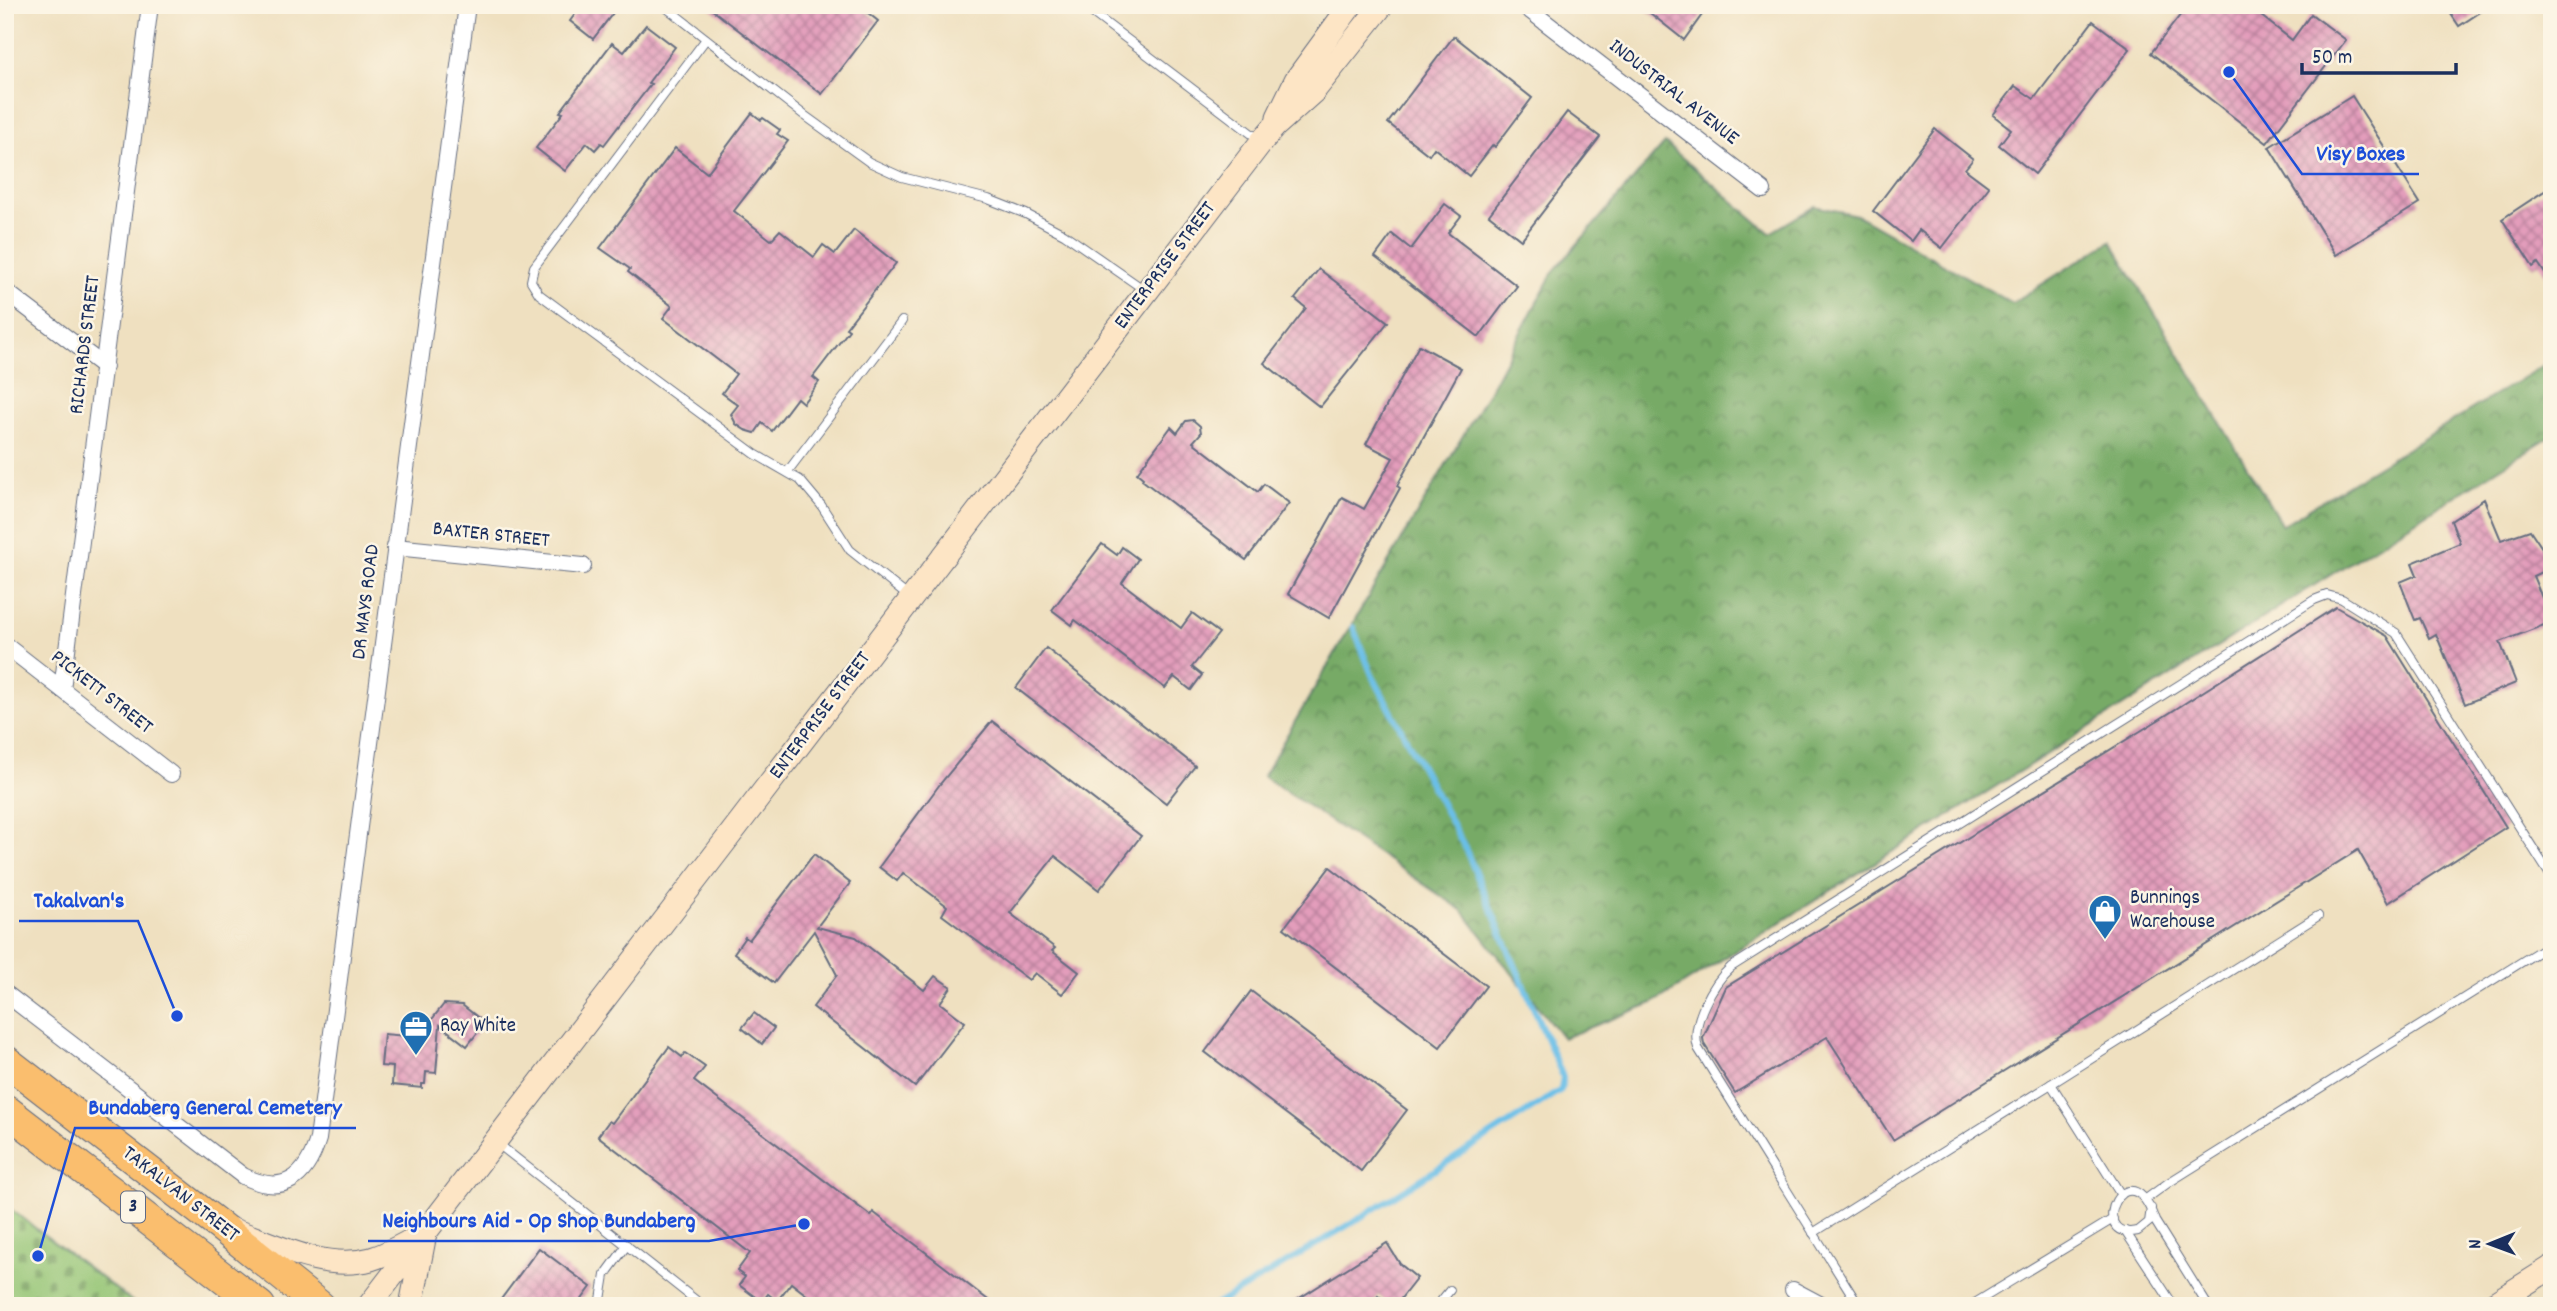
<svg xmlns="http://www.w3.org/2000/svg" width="2557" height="1311" font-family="Dekko,sans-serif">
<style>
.forest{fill:url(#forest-crowns);stroke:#496c62;stroke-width:2}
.cemetery{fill:url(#cemetery-stones);stroke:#587a69;stroke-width:2}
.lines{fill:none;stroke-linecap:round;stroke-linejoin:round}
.stream{stroke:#6bbfe8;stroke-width:6}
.building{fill:url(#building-cross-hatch)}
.lane-casing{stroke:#656d80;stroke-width:10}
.street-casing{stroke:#656d80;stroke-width:18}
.secondary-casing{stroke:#656d80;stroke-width:25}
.highway-casing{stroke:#656d80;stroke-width:32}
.lane{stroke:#fff;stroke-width:8}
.street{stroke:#fff;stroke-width:16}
.secondary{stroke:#fde5c5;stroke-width:23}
.highway{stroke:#fabe6e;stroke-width:30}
.labels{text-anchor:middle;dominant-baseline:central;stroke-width:5;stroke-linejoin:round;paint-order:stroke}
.shield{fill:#fcf5e5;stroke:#5e6a86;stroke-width:2}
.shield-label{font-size:19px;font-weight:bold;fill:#1b2f5e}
.street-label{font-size:21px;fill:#1b2f5e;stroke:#fcf5e5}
.poi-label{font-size:21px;fill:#1b2f5e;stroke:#fcf5e5;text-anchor:start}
.leader{fill:none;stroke:#1d4ed8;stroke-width:2.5}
.callout-dot{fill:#1d4ed8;stroke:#fcf5e5;stroke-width:2.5}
.callout-label{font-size:23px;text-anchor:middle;font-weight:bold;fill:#1d4ed8;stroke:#fcf5e5;stroke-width:5;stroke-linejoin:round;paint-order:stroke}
</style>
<defs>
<pattern id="forest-crowns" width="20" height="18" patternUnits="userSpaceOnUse" patternTransform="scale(1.75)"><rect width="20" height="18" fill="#7a6"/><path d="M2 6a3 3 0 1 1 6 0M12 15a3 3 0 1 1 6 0" fill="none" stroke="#618b57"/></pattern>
<pattern id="cemetery-stones" width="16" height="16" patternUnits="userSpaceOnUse" patternTransform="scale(1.75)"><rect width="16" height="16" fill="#94c574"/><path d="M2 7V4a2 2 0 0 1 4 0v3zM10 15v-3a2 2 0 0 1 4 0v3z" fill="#78a062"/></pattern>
<pattern id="building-cross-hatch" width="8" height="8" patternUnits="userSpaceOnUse" patternTransform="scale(1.75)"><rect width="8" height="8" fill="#e39dbb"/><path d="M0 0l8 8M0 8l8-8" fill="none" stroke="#b7809b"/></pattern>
</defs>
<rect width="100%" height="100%" fill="#fcf5e5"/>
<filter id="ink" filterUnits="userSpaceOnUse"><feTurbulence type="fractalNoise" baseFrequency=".0143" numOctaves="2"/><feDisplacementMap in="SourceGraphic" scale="14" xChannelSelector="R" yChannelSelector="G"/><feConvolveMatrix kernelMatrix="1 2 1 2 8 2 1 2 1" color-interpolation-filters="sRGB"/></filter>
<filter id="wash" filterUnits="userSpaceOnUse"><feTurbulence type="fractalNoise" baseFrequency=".00686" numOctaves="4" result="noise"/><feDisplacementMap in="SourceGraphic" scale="28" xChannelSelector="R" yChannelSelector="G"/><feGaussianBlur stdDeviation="1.57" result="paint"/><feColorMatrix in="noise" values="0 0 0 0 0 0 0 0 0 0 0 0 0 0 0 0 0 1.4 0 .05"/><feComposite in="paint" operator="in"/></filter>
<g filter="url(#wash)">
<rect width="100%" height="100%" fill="#efe0c0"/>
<path class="forest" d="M1665 143 1770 233 1815 206 1857 215 2012 303 2111 241 2282 525 2552 360V435L1653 1003 1563 1038 1462 910 1263 776 1492 386 1553 272Z"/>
<path class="cemetery" d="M5 1205 138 1306H5Z"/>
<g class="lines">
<path class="stream" d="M1214 1306 1352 1223 1561 1090 1563 1077 1465 848 1372 675 1353 627"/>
</g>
<g id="blocks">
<g class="building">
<path d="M582 5H619L593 39 570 21Z"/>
<path d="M706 5H858L878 21 822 94Z"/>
<path d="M1640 5H1709L1684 40Z"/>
<path d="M2188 5H2247L2292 40 2311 14 2346 40 2267 143 2151 53Z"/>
<path d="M2445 5H2491L2459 26Z"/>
<path d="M2093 21 2130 49 2035 174 1999 145 2011 129 1993 115 2015 86 2034 99Z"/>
<path d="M646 25 675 47 648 83 651 84 604 145 601 143 595 150 587 143 565 171 536 148 563 113 560 112 612 43 624 52Z"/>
<path d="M1454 36 1532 98 1495 147 1493 145 1469 176 1434 148 1429 155 1388 123Z"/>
<path d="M2352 96 2420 203 2336 255 2269 147Z"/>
<path d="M1567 112 1600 137 1521 240 1489 215Z"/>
<path d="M752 113 761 120 763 118 780 130 777 134 788 141 734 211 771 240 780 230 814 257 823 245 835 254 854 230 896 263 846 328 849 330 813 377 819 382 803 403 797 398 772 431 762 423 755 433 745 430 736 424 731 414 738 405 722 393 736 374 663 318 672 306 628 272 630 269 600 248 675 148 707 173Z"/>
<path d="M1935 129 1973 159 1965 169 1989 187 1942 248 1919 230 1911 241 1873 211Z"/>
<path d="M2552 186V284L2538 263 2533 267 2502 219Z"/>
<path d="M1445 204 1461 216 1448 233 1517 286 1479 337 1375 257 1392 234 1411 249Z"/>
<path d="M1319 269 1388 322 1320 407 1264 363 1306 308 1295 299Z"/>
<path d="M1419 345 1461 368 1397 486 1400 488 1329 618 1288 594 1342 497 1364 509 1393 458 1366 444Z"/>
<path d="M1193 420 1200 426 1201 433 1193 442 1258 492 1264 484 1289 503 1246 560 1142 480 1143 478 1137 473 1171 427 1177 433 1186 421Z"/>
<path d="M2484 499 2501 540 2530 530 2542 548 2546 570 2533 576 2552 622 2500 642 2516 683 2465 704 2436 634 2429 638 2420 618 2415 620 2400 582 2417 575 2412 563 2460 543 2451 521Z"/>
<path d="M1102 544 1117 555 1122 547 1138 559 1122 583 1181 628 1192 613 1219 633 1192 667 1202 675 1191 690 1174 677 1165 688 1075 620 1072 625 1052 610Z"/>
<path d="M2336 607 2387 636 2506 827 2388 903 2358 850 1893 1140 1827 1037 1735 1093 1704 1044 1703 1038 1726 987 2160 719Z"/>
<path d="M1046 648 1195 766 1166 803 1016 688Z"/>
<path d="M992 721 1141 836 1099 890 1055 856 1010 913 1055 948 1052 951 1079 972 1062 994 1035 973 1029 980 942 915 947 906 903 873 897 881 879 867 940 784Z"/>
<path d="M814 854 850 883 817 927 856 937 924 990 935 976 951 987 940 1003 965 1022 915 1087 813 1007 837 975 814 931 774 983 734 953 745 937 749 940Z"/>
<path d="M1330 867 1486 986 1440 1047 1284 928Z"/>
<path d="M1251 991 1407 1110 1361 1171 1205 1052Z"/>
<path d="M444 1004 462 1005 485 1023 467 1046 440 1025 436 1073 426 1072 425 1084H422V1088L392 1085 393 1067 381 1066 384 1034 418 1037Z"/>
<path d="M754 1013 774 1028 762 1044 742 1028Z"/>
<path d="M669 1047 682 1057 685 1053 705 1067 694 1081 871 1216 873 1212 996 1306H821L791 1283 777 1301 768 1294 762 1302 739 1285 745 1277 737 1271 750 1253 598 1136 609 1121 612 1123Z"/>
<path d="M1387 1243 1400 1264 1417 1278 1395 1306H1392L1378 1295 1372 1306H1287Z"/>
<path d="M539 1248 591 1287 577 1306H496Z"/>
</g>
</g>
</g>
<g filter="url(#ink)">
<use href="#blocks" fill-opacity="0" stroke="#656d80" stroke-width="2"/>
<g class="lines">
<defs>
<g id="lane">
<path d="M663 5 804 115 869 162 902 177 988 199 1026 214 1064 234 1146 291"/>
<path d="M1082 5 1261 141"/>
<path d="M706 39 534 267 531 281 539 294 755 454 800 480 821 505 850 550 909 597"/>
<path d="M788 471 902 321"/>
<path d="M2051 1084 2318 916"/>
<path d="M497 1143 703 1306"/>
<path d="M2146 1199 2168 1183 2552 943"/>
<path d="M2151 1208 2149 1222 2138 1231C2083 1242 2129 1143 2155 1221L2208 1306"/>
<path d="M2125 1231 2174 1306"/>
<path d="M1813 1233 2051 1084 2121 1195"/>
<path d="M600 1306 605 1275 627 1245"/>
<path d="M1437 1306 1450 1290"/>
<path d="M1859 1306 1698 1048C1690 1024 1713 983 1731 967L2314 600 2327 595 2342 599 2396 633 2552 878"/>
<path d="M1970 1306 2113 1219"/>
</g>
<g id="street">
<path d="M1523 5 1763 190"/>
<path d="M5 291 105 367"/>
<path d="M395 547 583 566"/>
<path d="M5 645 171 774"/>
<path d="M62 689 150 5"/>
<path d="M5 993 243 1176C283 1196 306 1179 318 1139L467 5"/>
<path d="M1793 1290 1823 1306"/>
</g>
<g id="secondary">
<path d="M1278 117 1296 80 1351 5"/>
<path d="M230 1229C274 1244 324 1272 371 1259 388 1254 404 1244 420 1236"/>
<path d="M369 1306 1262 141 1274 127 1313 92 1382 5"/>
<path d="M411 1306 424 1239"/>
<path d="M2490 1306 2552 1267"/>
</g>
<g id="highway">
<path d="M5 1060 220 1226 320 1306"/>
<path d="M5 1109 260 1306"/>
</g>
</defs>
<use href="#lane" class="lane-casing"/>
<use href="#street" class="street-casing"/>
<use href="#secondary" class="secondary-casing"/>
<use href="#highway" class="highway-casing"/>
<use href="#lane" class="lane"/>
<use href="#street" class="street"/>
<use href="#secondary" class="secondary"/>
<use href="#highway" class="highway"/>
</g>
</g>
<defs>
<symbol id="shop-pin" viewBox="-11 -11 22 30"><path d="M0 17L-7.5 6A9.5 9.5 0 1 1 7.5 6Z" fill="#1f6fb2" stroke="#fcf5e5"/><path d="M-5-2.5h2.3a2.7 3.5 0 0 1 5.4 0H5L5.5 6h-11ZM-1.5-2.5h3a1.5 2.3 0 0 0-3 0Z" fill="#fff"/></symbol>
<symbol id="office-pin" viewBox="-11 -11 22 30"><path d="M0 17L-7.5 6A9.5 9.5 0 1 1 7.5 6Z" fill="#1f6fb2" stroke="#fcf5e5"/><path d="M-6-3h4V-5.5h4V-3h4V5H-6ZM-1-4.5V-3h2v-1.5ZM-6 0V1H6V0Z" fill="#fff"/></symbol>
</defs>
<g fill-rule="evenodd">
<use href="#shop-pin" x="2086" y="892" width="38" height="52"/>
<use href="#office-pin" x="397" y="1008" width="38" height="52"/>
</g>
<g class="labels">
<rect class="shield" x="121" y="1191.5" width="24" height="31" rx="5"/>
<g class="shield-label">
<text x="133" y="1207">3</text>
</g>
<g class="street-label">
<text transform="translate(1673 93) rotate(38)">INDUSTRIAL AVENUE</text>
<text transform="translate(1166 266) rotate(-53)">ENTERPRISE STREET</text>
<text transform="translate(86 345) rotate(-83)">RICHARDS STREET</text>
<text transform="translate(491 536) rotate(6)">BAXTER STREET</text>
<text transform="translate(367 602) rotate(-83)">DR MAYS ROAD</text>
<text transform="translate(101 693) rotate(38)">PICKETT STREET</text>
<text transform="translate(821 716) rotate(-53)">ENTERPRISE STREET</text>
<text transform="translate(180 1195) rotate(38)">TAKALVAN STREET</text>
</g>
<g class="poi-label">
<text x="2130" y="899">Bunnings<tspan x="2130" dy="24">Warehouse</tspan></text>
<text x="440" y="1027">Ray White</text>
</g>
</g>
<path class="leader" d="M2229 72L2302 174H2419M177 1016L138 921H19M38 1256L75 1128H356M804 1224L709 1241H368"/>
<g class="callout-dot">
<circle cx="2229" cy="72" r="7"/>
<circle cx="177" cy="1016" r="7"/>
<circle cx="38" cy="1256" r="7"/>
<circle cx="804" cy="1224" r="7"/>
</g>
<g class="callout-label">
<text x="2361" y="160">Visy Boxes</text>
<text x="79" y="907">Takalvan's</text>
<text x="215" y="1114">Bundaberg General Cemetery</text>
<text x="539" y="1227">Neighbours Aid - Op Shop Bundaberg</text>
</g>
<rect width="2557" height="1311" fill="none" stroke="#fcf5e5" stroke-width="28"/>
<g transform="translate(2490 1244) rotate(269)" stroke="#fcf5e5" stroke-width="5" paint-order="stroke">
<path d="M0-5L12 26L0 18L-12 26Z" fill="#1b2f5e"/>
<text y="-10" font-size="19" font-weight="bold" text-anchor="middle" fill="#1b2f5e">N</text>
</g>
<path d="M2302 63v10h154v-10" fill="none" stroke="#1b2f5e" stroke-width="3.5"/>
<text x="2312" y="63" font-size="21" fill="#1b2f5e" stroke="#fcf5e5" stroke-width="5" paint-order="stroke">50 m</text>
</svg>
